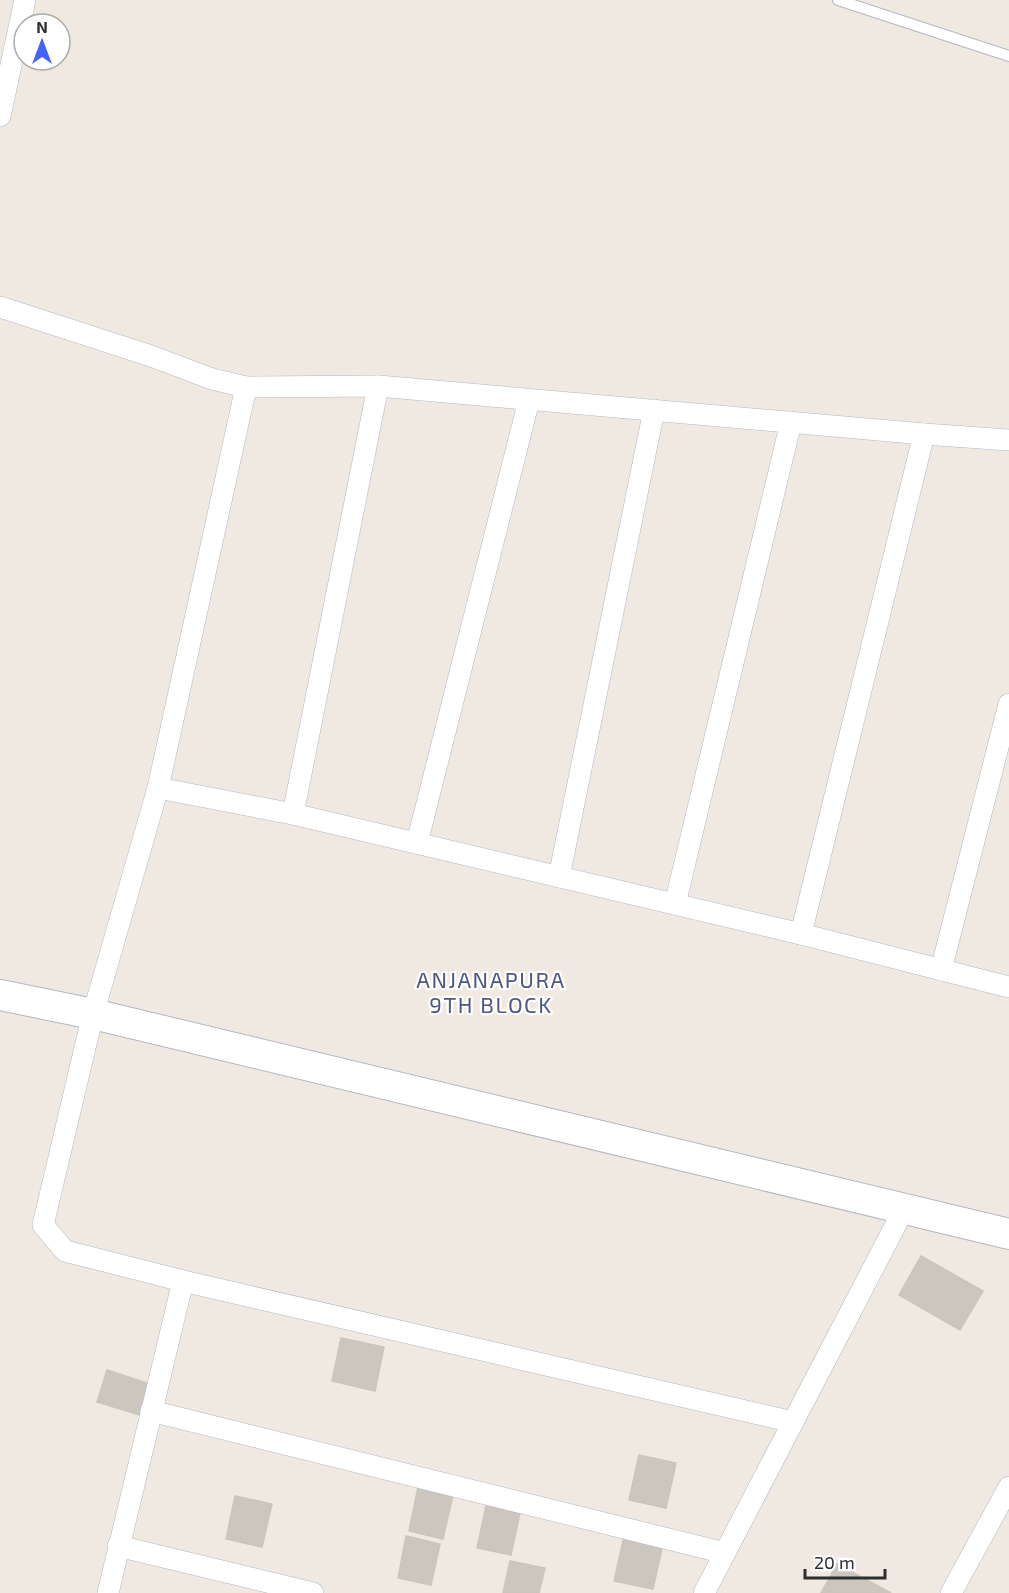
<svg xmlns="http://www.w3.org/2000/svg" width="1009" height="1593" font-family="'Exo 2',sans-serif">
<style>
.building{fill:#cbc7bf;stroke:#cbc5ba;stroke-width:1.5}
.lines{fill:none;stroke-linecap:round;stroke-linejoin:round}
.service-casing{stroke:#b4b7c1;stroke-width:12}
.minor-casing{stroke:#b4b7c1;stroke-width:22}
.secondary-casing{stroke:#b4b7c1;stroke-width:32}
.service{stroke:#fff;stroke-width:10}
.minor{stroke:#fff;stroke-width:21}
.secondary{stroke:#fff;stroke-width:30}
.labels{text-anchor:middle;dominant-baseline:central;stroke-width:4.5;stroke-linejoin:round;paint-order:stroke}
.neighbourhood-label{font-size:22px;letter-spacing:1.5px;fill:#4d5680;stroke:#fff}
</style>
<rect width="100%" height="100%" fill="#efe9e1"/>
<g class="building">
<path d="M921 1256 983 1291 960 1330 899 1295Z"/>
<path d="M341 1338 384 1347 375 1391 332 1381Z"/>
<path d="M107 1370 150 1384 140 1415 97 1402Z"/>
<path d="M639 1455 676 1463 666 1508 629 1500Z"/>
<path d="M418 1487 453 1495 443 1539 409 1531Z"/>
<path d="M235 1496 272 1504 262 1547 226 1539Z"/>
<path d="M486 1506 520 1513 511 1555 477 1548Z"/>
<path d="M406 1536 440 1544 431 1585 398 1578Z"/>
<path d="M624 1536 663 1544 653 1589 614 1581Z"/>
<path d="M510 1561 545 1568 539 1593H503Z"/>
<path d="M837 1564 891 1593H821Z"/>
</g>
<g class="lines">
<defs>
<path id="service" d="M838 0 1009 56"/>
<g id="minor">
<path d="M0 116 25 0"/>
<path d="M0 307 151 356 212 379 246 387 378 386 924 434 1009 440"/>
<path d="M246 387 158 788 93 1014 43 1225 65 1251 183 1281 793 1422"/>
<path d="M158 788 293 814 801 934 1009 987"/>
<path d="M293 814 378 386"/>
<path d="M417 843 529 400"/>
<path d="M559 877 654 410"/>
<path d="M675 904 791 422"/>
<path d="M801 934 924 434"/>
<path d="M941 970 1009 704"/>
<path d="M151 1411 725 1553"/>
<path d="M118 1546 313 1593"/>
<path d="M108 1593 183 1281"/>
<path d="M704 1593 904 1209"/>
<path d="M951 1593 1009 1487"/>
</g>
<path id="secondary" d="M0 995 93 1014 1009 1234"/>
</defs>
<use href="#service" class="service-casing"/>
<use href="#minor" class="minor-casing"/>
<use href="#secondary" class="secondary-casing"/>
<use href="#service" class="service"/>
<use href="#minor" class="minor"/>
<use href="#secondary" class="secondary"/>
</g>
<g class="labels">
<g class="neighbourhood-label">
<text x="491" y="979">ANJANAPURA<tspan x="491" dy="25">9TH BLOCK</tspan></text>
</g>
</g>
<g transform="translate(42 42)"><circle r="28" fill="#ffffff" stroke="#ababab" stroke-width="1.5"/>
<path d="M0-4.5L10 22L0 15L-10 22Z" fill="#4264fb"/>
<text y="-9" font-size="16" font-weight="bold" text-anchor="middle" fill="#2e2e2e">N</text>
</g>
<path d="M805 1569v9h80v-9" fill="none" stroke="#2e2e2e" stroke-width="3"/>
<text x="814" y="1569" font-size="18" fill="#2e2e2e" stroke="#ffffff" stroke-width="4.5" paint-order="stroke">20 m</text>
</svg>
